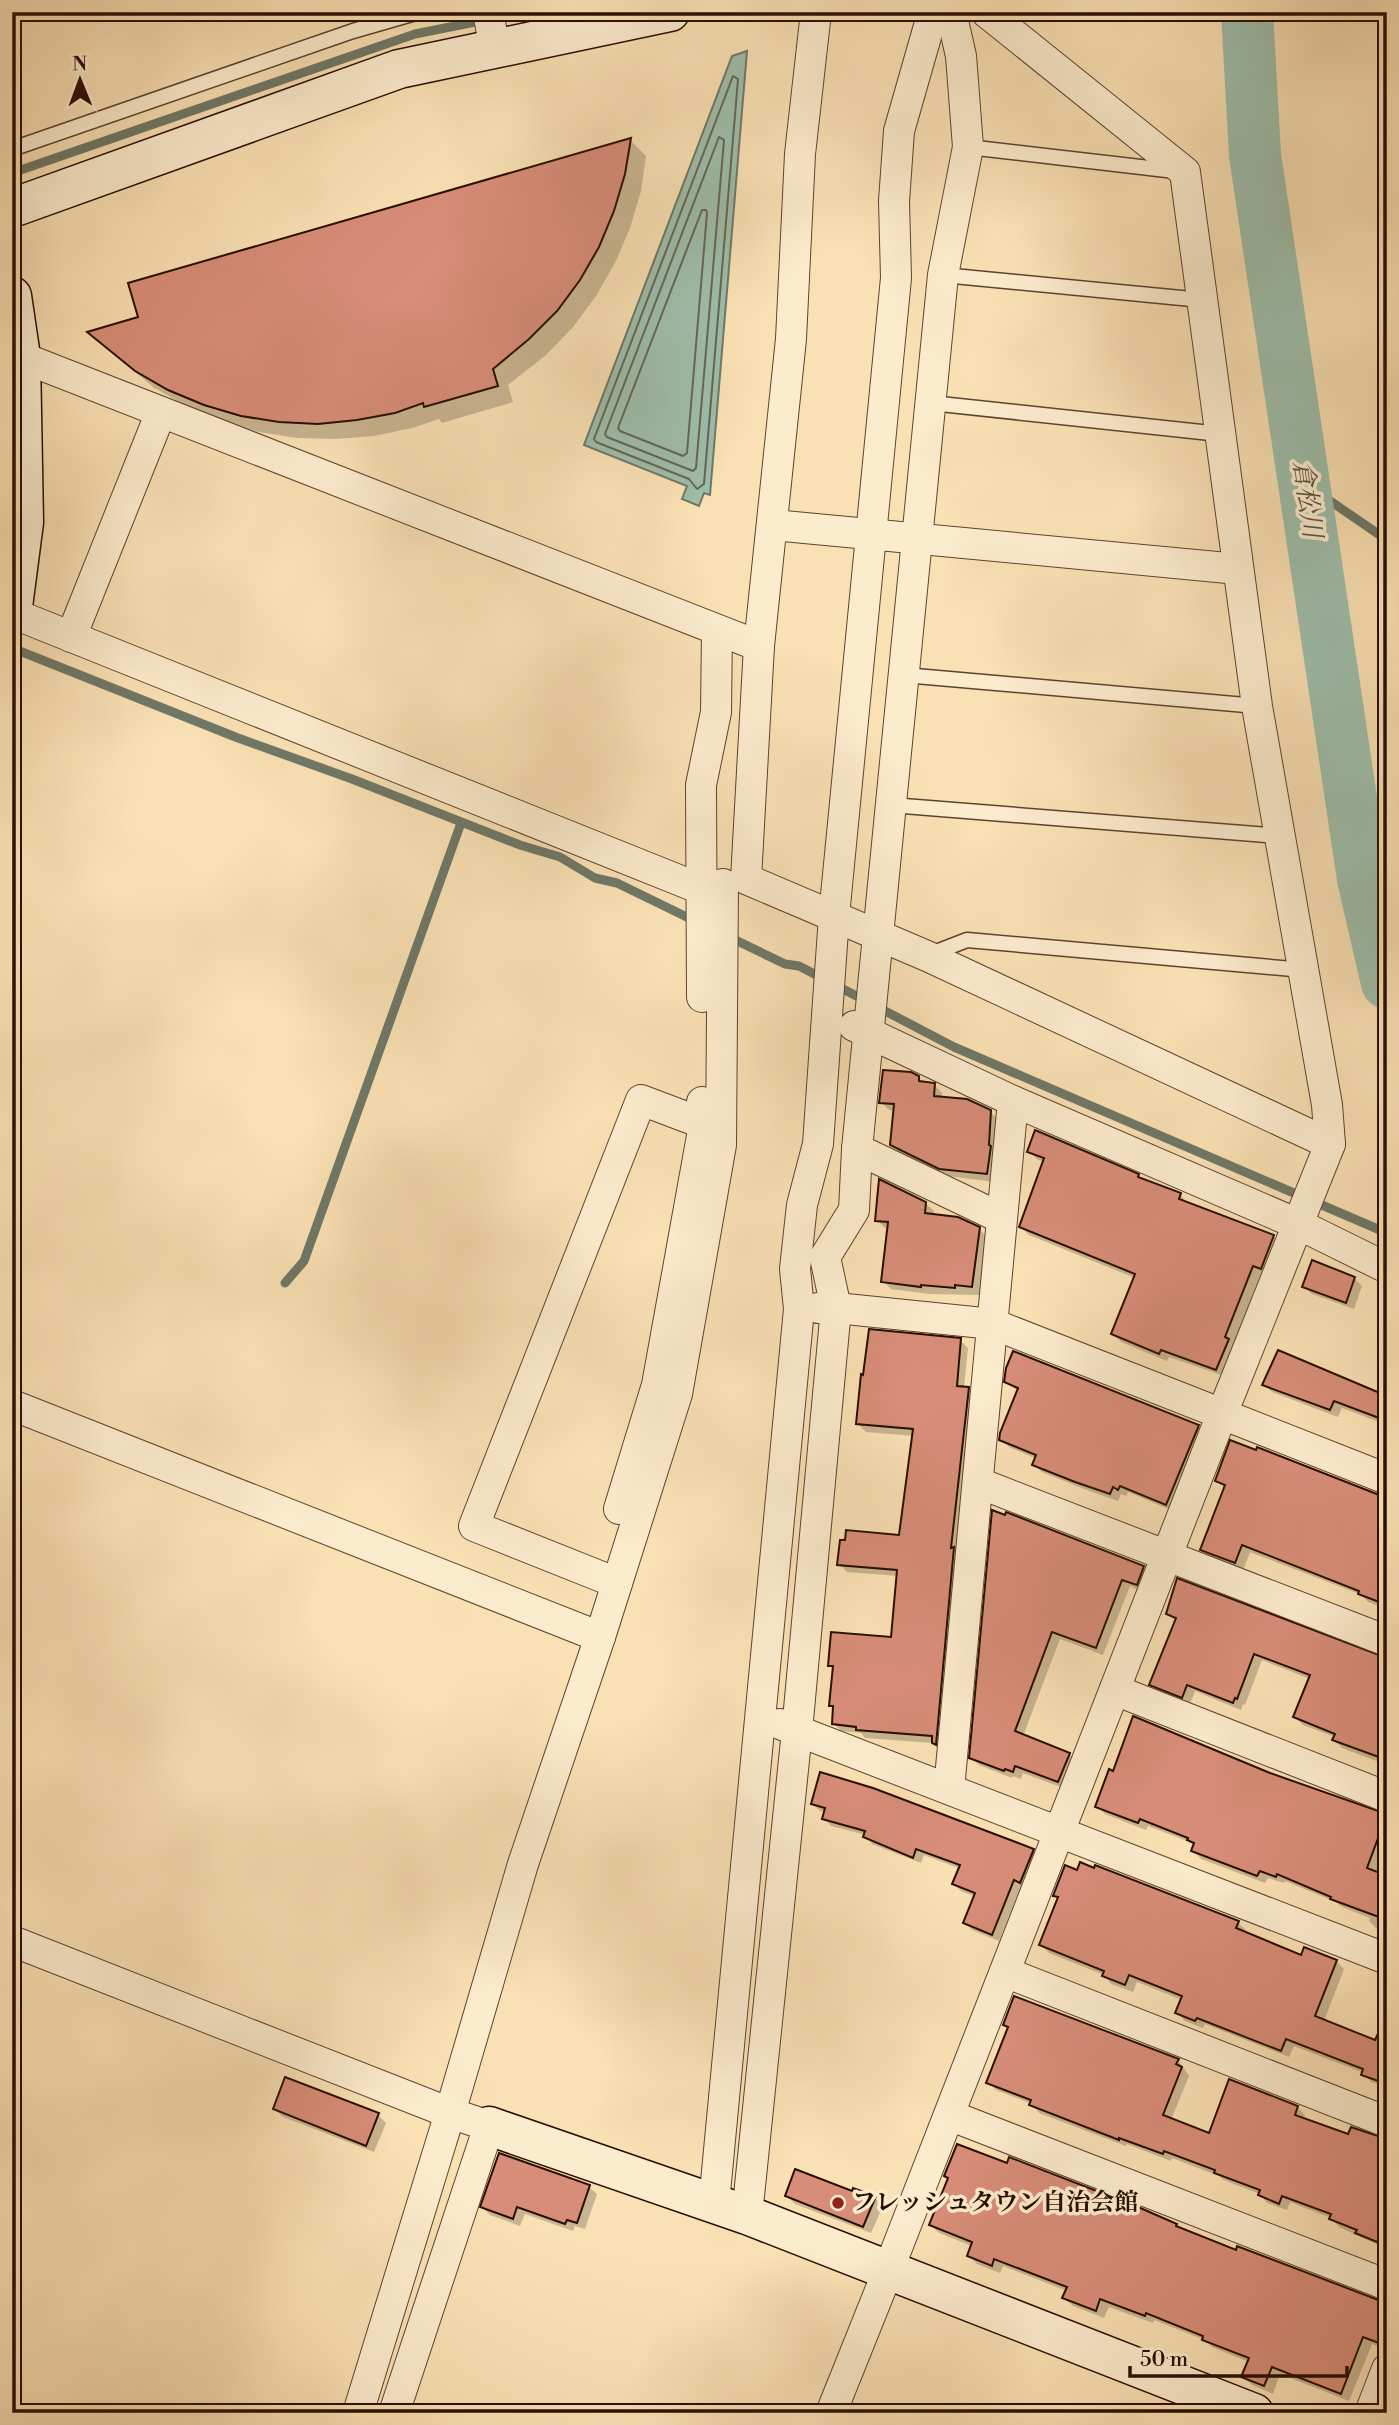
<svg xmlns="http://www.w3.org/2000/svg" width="1399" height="2425" font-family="'Libre Bodoni','Noto Serif JP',serif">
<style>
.water{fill:#9ebeab;stroke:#6f7867;stroke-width:2}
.shadow{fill:#0003}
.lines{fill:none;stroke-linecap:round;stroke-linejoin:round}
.shore{stroke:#636656;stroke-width:2}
.stream{stroke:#6f7867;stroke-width:9}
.river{stroke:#9ebeab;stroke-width:52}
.building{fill:#d88d78;stroke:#280e00;stroke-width:2}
.lane-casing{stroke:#5c432d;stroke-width:17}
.street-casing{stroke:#5c432d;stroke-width:32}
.secondary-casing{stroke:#280e00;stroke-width:41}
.lane{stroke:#fcecce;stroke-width:14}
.street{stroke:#fcecce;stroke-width:30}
.secondary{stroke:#fcecce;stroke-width:38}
.poi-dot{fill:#8f2418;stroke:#fcecce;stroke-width:2.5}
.labels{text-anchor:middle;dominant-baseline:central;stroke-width:7;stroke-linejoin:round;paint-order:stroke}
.poi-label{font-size:24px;font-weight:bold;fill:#280e00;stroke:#fcecce;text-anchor:start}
.water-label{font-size:26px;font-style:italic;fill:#575444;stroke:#fcecce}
</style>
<rect width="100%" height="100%" fill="#fae1b4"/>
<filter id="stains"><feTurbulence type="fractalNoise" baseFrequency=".00286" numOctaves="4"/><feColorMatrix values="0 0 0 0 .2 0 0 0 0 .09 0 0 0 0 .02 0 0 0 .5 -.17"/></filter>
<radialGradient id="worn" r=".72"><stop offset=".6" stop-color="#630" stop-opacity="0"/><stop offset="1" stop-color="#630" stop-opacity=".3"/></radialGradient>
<path class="water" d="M747 51 710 495 704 493 699 506 682 499 687 486 584 445 732 56Z"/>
<g class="shadow">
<path d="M630 140 646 156 641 191 630 228 615 263 596 296 573 327 546 355 508 385 513 402 442 423 439 419 412 428 374 436 336 439 297 438 259 432 222 421 186 406 153 387 90 333 140 318Z"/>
<path d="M918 1077 924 1084 934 1085 942 1093V1098L990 1112 999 1120 995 1182 948 1176 900 1153 892 1145 895 1111 889 1110 881 1102Z"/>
<path d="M1029 1151 1138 1176 1142 1180 1180 1194 1187 1204 1273 1236 1281 1244 1269 1276 1261 1273 1233 1345 1236 1348 1224 1376 1169 1357 1167 1361 1121 1342 1113 1334 1135 1278 1029 1235 1021 1227 1044 1162 1037 1159Z"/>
<path d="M925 1203 934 1211 933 1216 979 1229 987 1237 980 1295 929 1294 891 1289 883 1281 889 1228H885L877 1220Z"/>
<path d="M1354 1278 1362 1286 1354 1309 1312 1294 1304 1286Z"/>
<path d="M960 1340 968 1348 964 1388 968 1389 976 1397 941 1751 934 1743 865 1738 861 1733 841 1731 833 1723 835 1709 831 1705 834 1670 830 1665 893 1639 898 1576 847 1572 839 1564 901 1537 914 1436 866 1432 858 1424Z"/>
<path d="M1006 1382 1198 1426 1206 1434 1173 1511 1128 1492 1126 1496 1121 1494 1118 1501 1084 1489 1042 1472 1034 1465 1037 1459 1009 1447 1001 1439 1018 1391Z"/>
<path d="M1264 1384 1387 1396V1425L1342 1408 1338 1417 1272 1392Z"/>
<path d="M1217 1480 1387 1498V1609L1368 1602 1362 1595 1250 1552 1243 1570 1210 1557 1202 1549 1225 1488Z"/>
<path d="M994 1513 1143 1567 1151 1575 1144 1592 1130 1586 1103 1655 1060 1639 1023 1736 1069 1754 1077 1762 1066 1789 1023 1773 1021 1779 1013 1776 1012 1778 979 1765 971 1757Z"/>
<path d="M1168 1614 1387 1659V1765L1342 1748 1334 1740 1335 1737 1303 1725 1295 1717 1310 1679 1262 1660 1245 1705 1243 1704 1241 1710 1195 1691 1190 1704 1159 1692 1151 1684 1176 1622Z"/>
<path d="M1269 1774 1387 1816V1933L1377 1929 1369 1921 1370 1918 1340 1906 1336 1902 1285 1881 1284 1883 1268 1878 1265 1883 1201 1859 1193 1851 1195 1846 1192 1843 1148 1826 1146 1830 1105 1814 1097 1806Z"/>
<path d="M813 1804 1033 1851 1040 1858 1028 1889 1021 1886 999 1941 972 1930 965 1923 976 1897 961 1891 954 1884 961 1869 924 1855 921 1863 872 1844 866 1835 831 1826 824 1818 826 1812 820 1811Z"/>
<path d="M1055 1895 1238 1923 1246 1930 1244 1934 1302 1958 1336 1961 1344 1969 1324 2021 1375 2042 1387 2014V2088L1371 2082 1364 2073 1294 2046 1289 2057 1205 2024 1203 2028 1185 2021 1177 2013 1182 2000 1137 1982 1133 1992 1111 1984 1104 1975 1049 1953 1041 1945 1059 1899Z"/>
<path d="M1005 2025 1178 2060 1189 2076 1171 2120 1210 2135 1230 2081 1298 2108 1305 2115 1304 2120 1349 2137 1387 2141V2249L1339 2227 1331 2218 1290 2202 1287 2210 1267 2203 1260 2194 1224 2180 1219 2176 1172 2158 1171 2161 1127 2144 1126 2146 1039 2113 1032 2104 996 2090 988 2082 1009 2029Z"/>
<path d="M275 2109 378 2115 386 2123 374 2152 283 2117Z"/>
<path d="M946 2176 1176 2225 1180 2230 1380 2303 1387 2310V2350L1372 2344 1349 2401 1280 2374 1273 2394 1252 2385 1243 2377 1249 2362 1212 2347 1205 2340 1154 2320 1153 2323 1109 2307 1104 2318 1073 2306 1064 2298 1067 2291 1003 2266 1000 2273 977 2264 969 2256 972 2246 939 2233 931 2225 949 2179Z"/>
<path d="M589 2187 597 2194 585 2229 575 2226 573 2231 525 2214 520 2226 490 2215 482 2207Z"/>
<path d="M853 2194 875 2198 883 2206 871 2233 795 2204 787 2196Z"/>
</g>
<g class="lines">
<g class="shore">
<path d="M733 76 738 79 704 484 697 489 689 479 596 442 594 439Z"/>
<path d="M719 137 724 140 696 468 693 471 607 437 605 434Z"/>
<path d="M702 210H706L707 213 687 453 683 456 620 431 618 428Z"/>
</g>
<g class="stream">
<path d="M12 173 415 34 526 12"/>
<path d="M1304 483 1387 540"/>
<path d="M12 648 238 738 352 779 520 845 560 857 595 878 617 883 695 921"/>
<path d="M727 936 785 964 799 966 954 1047 1387 1233"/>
<path d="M285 1283 304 1261 461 823"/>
</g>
<path class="river" d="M1247 12 1255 155 1363 879 1387 983"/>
</g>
<g class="building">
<path d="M631 138 625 174 614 211 599 247 580 280 557 311 529 339 493 369 498 386 424 407 423 403 395 413 357 420 318 424 279 422 241 416 204 405 168 390 135 371 87 332 138 317 128 283Z"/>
<path d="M883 1070 911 1072 919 1076V1081L935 1083 934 1096 967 1099 991 1110 989 1145 991 1146 987 1174 939 1169 890 1145 894 1104 879 1103Z"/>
<path d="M1035 1130 1139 1174 1138 1177 1181 1193 1179 1199 1274 1235 1261 1269 1253 1266 1225 1337 1229 1339 1216 1370 1161 1350 1159 1354 1111 1334 1135 1274 1019 1227 1044 1158 1027 1152Z"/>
<path d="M879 1179 926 1202 925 1213 958 1217 980 1227 972 1287 955 1285V1288L921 1285V1287L881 1282 888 1222 875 1221Z"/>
<path d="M1312 1260 1355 1277 1346 1303 1302 1287Z"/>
<path d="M869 1329 961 1338 957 1386 969 1387 951 1548 954 1547 936 1745 932 1743V1736L856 1730V1727L832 1724 833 1706H829L833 1666H828L831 1632 891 1637 897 1570 837 1565 840 1540H845L846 1530 899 1535 913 1429 856 1424 861 1374 863 1375Z"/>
<path d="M1278 1350 1387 1396V1421L1334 1401 1330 1410 1262 1385Z"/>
<path d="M1013 1351 1199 1425 1166 1505 1120 1486 1118 1490 1113 1487 1110 1494 1075 1482 1032 1465 1036 1455 999 1440 1000 1433 1018 1388 1004 1382 1006 1368Z"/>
<path d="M1230 1440 1256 1450 1257 1447 1387 1498V1605L1358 1594 1359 1591 1242 1545 1235 1563 1200 1550 1225 1485 1215 1481Z"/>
<path d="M992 1510 1005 1515 1006 1512 1144 1566 1137 1585 1122 1580 1096 1648 1052 1632 1015 1731 1070 1753 1058 1782 1015 1766 1013 1772 1005 1769 1004 1771 969 1758Z"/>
<path d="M1177 1578 1387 1658V1760L1332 1740 1335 1734 1293 1717 1310 1675 1254 1654 1237 1699 1235 1698 1233 1703 1187 1685 1182 1698 1149 1685 1176 1618 1166 1614Z"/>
<path d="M1133 1716 1270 1773 1387 1814 1367 1868 1380 1873 1378 1878 1387 1881V1920L1330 1899 1331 1897 1277 1874 1276 1877 1260 1871 1257 1876 1191 1851 1194 1843 1187 1840 1188 1838 1140 1819 1138 1823 1095 1807 1109 1769 1113 1771Z"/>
<path d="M820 1772 873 1788 1034 1849 1020 1883 1014 1880 992 1935 963 1923 975 1893 952 1884 960 1865 916 1849 913 1858 863 1837 865 1831 822 1819 825 1808 811 1804Z"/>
<path d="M1080 1862 1094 1868 1095 1865 1239 1921 1236 1928 1301 1955 1304 1947 1337 1960 1315 2016 1375 2040 1387 2014V2084L1361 2075 1363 2069 1286 2039 1281 2051 1197 2018 1195 2021 1175 2013 1182 1996 1129 1975 1125 1985 1102 1976 1104 1971 1039 1945 1058 1897 1053 1896 1065 1865 1077 1870Z"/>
<path d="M1014 1996 1179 2059 1176 2064 1182 2067 1163 2115 1209 2133 1229 2079 1298 2106 1295 2115 1348 2134 1351 2127 1387 2139V2246L1355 2233 1357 2230 1329 2219 1331 2214 1282 2196 1279 2204 1258 2195 1260 2190 1214 2173 1215 2170 1164 2151 1163 2154 1119 2138V2140L1029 2105 1031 2100 986 2083 1008 2027 1003 2025Z"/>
<path d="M285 2077 379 2113 366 2146 273 2109Z"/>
<path d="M957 2144 1007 2163 1009 2157 1138 2207 1177 2224 1176 2226 1236 2250 1237 2246 1381 2301 1379 2305 1387 2309V2346L1363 2337 1341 2394 1272 2367 1264 2386 1241 2377 1249 2358 1202 2340 1203 2336 1146 2313 1145 2316 1100 2299 1096 2311 1062 2298 1067 2287 994 2259 992 2266 967 2256 972 2242 929 2225 948 2178 944 2176Z"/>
<path d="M499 2153 590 2185 577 2223 567 2220 565 2224 517 2207 513 2219 480 2207Z"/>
<path d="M795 2169 852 2191 853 2188 876 2196 863 2227 785 2196Z"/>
</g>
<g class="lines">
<defs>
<g id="lane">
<path d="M968 147 1175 171"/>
<path d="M12 149 353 31 419 12"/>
<path d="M943 275 1202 300"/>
<path d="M931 403 1220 434"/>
<path d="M904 675 1257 706"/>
<path d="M891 805 1280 836"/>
<path d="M931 954 967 940 1304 970"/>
</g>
<g id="street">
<path d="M488 12 495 49"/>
<path d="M816 12 800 154 791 339 759 646 746 879 927 956 1330 1144"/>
<path d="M986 12 1185 172 1257 706 1327 1105 1330 1144 1222 1414 1387 1479"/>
<path d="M21 357 759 646"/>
<path d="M773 525 1238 569"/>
<path d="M12 613 701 889 718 885"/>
<path d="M71 637 161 412"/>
<path d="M702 997 701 785 716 712 717 630"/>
<path d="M854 1026 1013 1101 1300 1225 1387 1268"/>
<path d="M857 1149 1001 1218"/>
<path d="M818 1308H836L993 1324 1222 1414 888 2271 831 2413"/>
<path d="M12 1405 600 1637"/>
<path d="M979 1483 1387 1641"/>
<path d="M619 1509 657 1385 702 1136V1102"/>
<path d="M617 1583 474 1526 641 1100 702 1123"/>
<path d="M1115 1690 1387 1797"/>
<path d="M780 1724 1387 1959"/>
<path d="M949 1789 1013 1101"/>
<path d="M12 1941 450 2113 489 2126 394 2413"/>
<path d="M1005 1972 1387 2122"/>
<path d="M949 2115 1387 2285"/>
<path d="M714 2203 799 1309 795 1269 802 1205 818 1144 834 916 896 278 894 201 899 131 933 12"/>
<path d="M747 2215 797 1731 836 1308 825 1257 854 1210 857 1149 943 275 968 147 961 56 951 12"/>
<path d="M358 2413 450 2113 523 1864 600 1637 677 1394 721 1145 723 884"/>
<path d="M1370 2413 1387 2369"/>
</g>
<g id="secondary">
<path d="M12 208 399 69 670 12"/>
<path d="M12 296 21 357 24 522 12 614"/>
<path d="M489 2126 747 2215 1254 2413"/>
</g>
</defs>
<use href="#lane" class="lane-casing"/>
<use href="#street" class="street-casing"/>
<use href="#secondary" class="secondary-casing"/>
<use href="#lane" class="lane"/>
<use href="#street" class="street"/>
<use href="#secondary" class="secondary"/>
</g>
<circle class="poi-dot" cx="838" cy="2203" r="7"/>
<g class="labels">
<g class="poi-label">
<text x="852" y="2203">フレッシュタウン自治会館</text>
</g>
<g class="water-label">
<text transform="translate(1307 499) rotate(82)">倉松川</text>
</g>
</g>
<rect width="1399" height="2425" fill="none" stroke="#fae1b4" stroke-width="42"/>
<rect x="14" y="14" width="1371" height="2397" fill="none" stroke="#280e00" stroke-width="3.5"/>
<rect x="21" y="21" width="1357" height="2383" fill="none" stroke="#280e00" stroke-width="2"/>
<g transform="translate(80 80) rotate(359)" stroke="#fcecce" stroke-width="5" paint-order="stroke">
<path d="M0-5L12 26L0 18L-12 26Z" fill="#280e00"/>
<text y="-10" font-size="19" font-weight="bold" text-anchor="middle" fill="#280e00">N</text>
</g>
<path d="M1130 2366v10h217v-10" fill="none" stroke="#280e00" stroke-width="3.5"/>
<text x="1140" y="2366" font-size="21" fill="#280e00" stroke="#fcecce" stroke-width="5" paint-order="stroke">50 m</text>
<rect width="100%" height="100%" filter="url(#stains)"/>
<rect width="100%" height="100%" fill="url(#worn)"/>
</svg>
